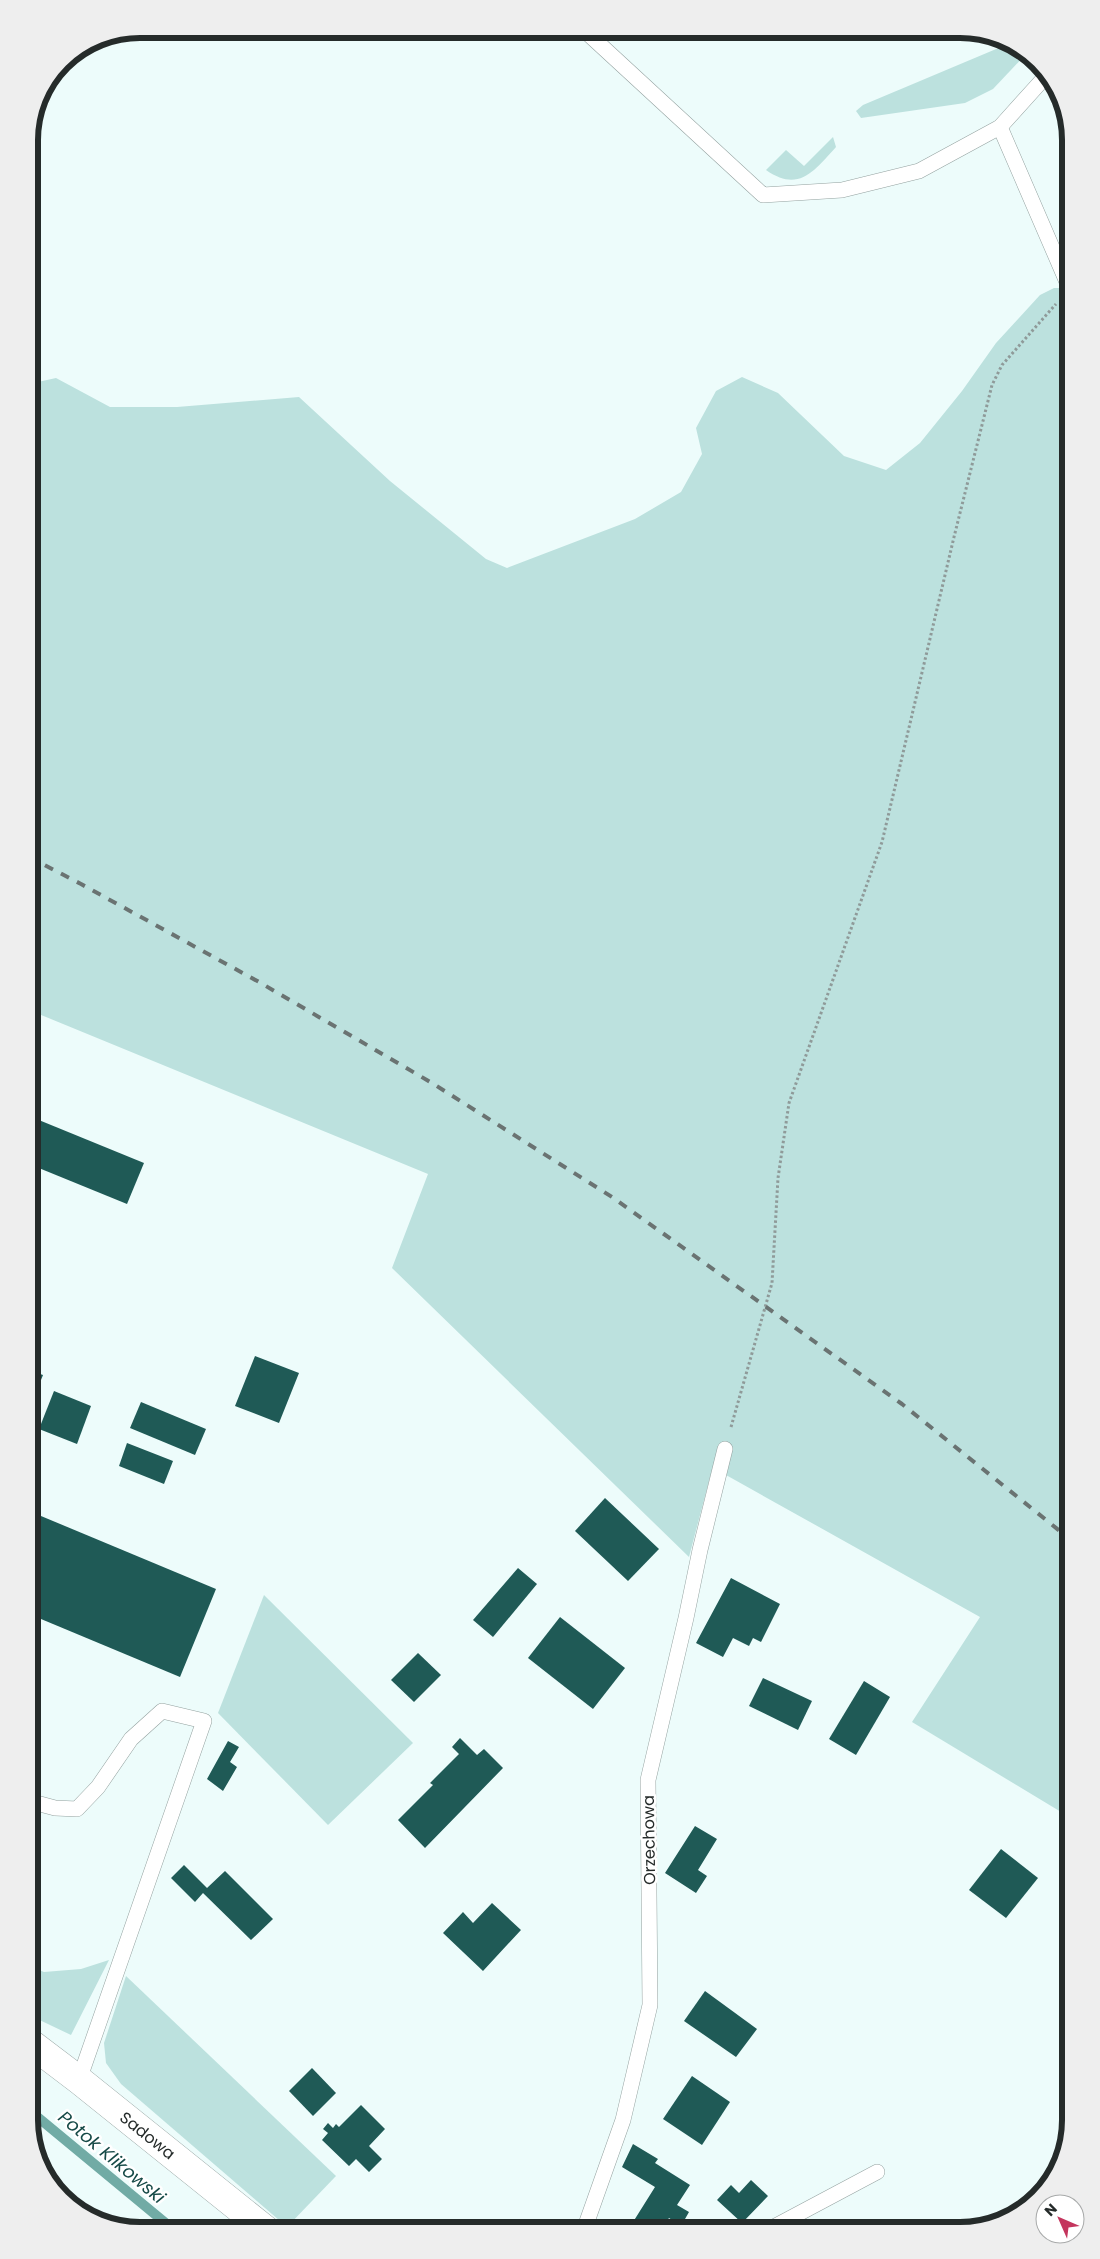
<svg xmlns="http://www.w3.org/2000/svg" width="1100" height="2259" font-family="Poppins,sans-serif">
<style>
.green{fill:#bce1de}
.lines{fill:none;stroke-linecap:round;stroke-linejoin:round}
.stream{stroke:#71aba5;stroke-width:10}
.building{fill:#1f5a56}
.lane-casing{stroke:#94a2a0;stroke-width:16}
.street-casing{stroke:#94a2a0;stroke-width:29}
.path{stroke:#8f9a99;stroke-width:3;stroke-dasharray:2.5 2.5;stroke-linecap:butt}
.lane{stroke:#fff;stroke-width:15}
.street{stroke:#fff;stroke-width:28}
.rail{stroke:#6a7372;stroke-width:4;stroke-dasharray:9 9;stroke-linecap:butt}
.labels{text-anchor:middle;dominant-baseline:central;stroke-width:5;stroke-linejoin:round;paint-order:stroke}
.street-label{font-size:16px;fill:#252b2a;stroke:#fff}
.water-label{font-size:18px;font-style:italic;fill:#164a47;stroke:#fff}
.rim{fill:none;stroke:#252b2a;stroke-width:6}
</style>
<rect width="100%" height="100%" fill="#edfcfb"/>
<g class="green">
<path d="M1008 44 1028 52 993 89 965 103 861 118 856 111 863 105Z"/>
<path d="M833 137 836 147C814 171 799 193 766 170L786 150 804 166Z"/>
<path d="M1054 288H1071V1818L912 1722 980 1617 726 1475 710 1477 689 1557 392 1268 428 1174 29 1010V384L56 378 110 407H177L299 397 390 481 486 559 507 568 635 519 681 492 702 454 696 428 716 391 742 377 778 393 844 456 886 470 920 443 962 391 996 343 1040 295Z"/>
<path d="M264 1595 413 1743 328 1825 218 1713Z"/>
<path d="M109 1960 71 2035 29 2015V1966L44 1972 81 1969Z"/>
<path d="M126 1976 336 2176 287 2227 121 2084 106 2063 104 2043Z"/>
</g>
<g class="lines">
<path class="stream" d="M29 2110 174 2230"/>
</g>
<g class="building">
<path d="M29 1116 144 1163 127 1204 29 1164Z"/>
<path d="M255 1356 299 1373 279 1423 235 1406Z"/>
<path d="M29 1370 43 1375 29 1410Z"/>
<path d="M54 1391 91 1406 77 1444 39 1429Z"/>
<path d="M141 1402 206 1429 195 1455 130 1428Z"/>
<path d="M127 1443 173 1461 164 1484 119 1466Z"/>
<path d="M605 1498 659 1549 628 1581 575 1531Z"/>
<path d="M29 1511 216 1589 180 1677 29 1614Z"/>
<path d="M518 1568 537 1584 493 1637 473 1620Z"/>
<path d="M731 1578 780 1604 761 1642 753 1638 749 1646 733 1638 723 1657 696 1643Z"/>
<path d="M560 1617 625 1668 593 1709 528 1658Z"/>
<path d="M418 1653 441 1675 414 1702 391 1680Z"/>
<path d="M763 1678 812 1701 798 1730 749 1706Z"/>
<path d="M864 1681 890 1697 856 1755 829 1739Z"/>
<path d="M460 1738 477 1755 484 1749 503 1768 425 1848 398 1820 433 1785 430 1783 459 1754 452 1747Z"/>
<path d="M228 1741 239 1747 230 1762 237 1767 223 1791 207 1779Z"/>
<path d="M695 1826 717 1839 698 1870 707 1876 696 1893 665 1873Z"/>
<path d="M1071 1843V1860L1063 1855Z"/>
<path d="M1001 1849 1038 1878 1006 1918 969 1890Z"/>
<path d="M184 1865 207 1888 225 1871 273 1919 251 1940 203 1893 195 1902 171 1878Z"/>
<path d="M492 1903 521 1930 483 1971 443 1933 463 1912 473 1923Z"/>
<path d="M705 1991 757 2029 736 2057 684 2021Z"/>
<path d="M312 2068 336 2093 313 2116 289 2091Z"/>
<path d="M692 2076 730 2102 702 2145 663 2119Z"/>
<path d="M361 2105 385 2129 369 2146 382 2159 369 2172 356 2159 349 2166 322 2140 328 2133 323 2129 328 2123 333 2128 336 2124 339 2127Z"/>
<path d="M633 2144 658 2159 655 2163 690 2185 677 2205 689 2212 681 2226 669 2218 661 2230H628L655 2187 622 2167Z"/>
<path d="M751 2180 768 2196 742 2223 717 2200 731 2185 739 2193Z"/>
</g>
<g class="lines">
<defs>
<g id="lane">
<path d="M583 29 763 195 842 190 919 171 1000 127 1046 76"/>
<path d="M1000 127 1067 282"/>
<path d="M29 1801 55 1808 77 1809 98 1787 131 1739 162 1711 204 1721 79 2080"/>
<path d="M584 2230 623 2120 650 2005 648 1780 686 1618 700 1550 725 1449"/>
<path d="M768 2230 877 2172"/>
</g>
<g id="street">
<path id="s1" d="M29 2042 79 2080 266 2230"/>
</g>
</defs>
<use href="#lane" class="lane-casing"/>
<use href="#street" class="street-casing"/>
<path class="path" d="M731 1427 772 1283 778 1178 789 1103 882 842 954 537 992 385 1002 365 1056 304"/>
<use href="#lane" class="lane"/>
<use href="#street" class="street"/>
<path class="rail" d="M29 857 81 884 259 982 432 1083 612 1197 902 1404 1071 1540"/>
</g>
<g class="labels">
<g class="street-label">
<text transform="translate(649 1840) rotate(-91)">Orzechowa</text>
<text stroke="none"><textPath href="#s1" startOffset="151">Sadowa</textPath></text>
</g>
<g class="water-label">
<text transform="translate(112 2157) rotate(40)">Potok Klikowski</text>
</g>
</g>
<path d="M0 0H1100V2259H0ZM140 38H960A102 102 0 0 1 1062 140V2120A102 102 0 0 1 960 2222H140A102 102 0 0 1 38 2120V140A102 102 0 0 1 140 38Z" fill="#eee" fill-rule="evenodd"/>
<path class="rim" d="M140 38H960A102 102 0 0 1 1062 140V2120A102 102 0 0 1 960 2222H140A102 102 0 0 1 38 2120V140A102 102 0 0 1 140 38Z"/>
<g transform="translate(1060 2219) rotate(315)"><circle r="24" fill="#ffffff" stroke="#a8aaaa"/>
<path d="M0-4L9 19L0 12L-9 19Z" fill="#c4355d"/>
<text y="-8" font-size="14" font-weight="bold" text-anchor="middle" fill="#252b2a">N</text>
</g>
</svg>
